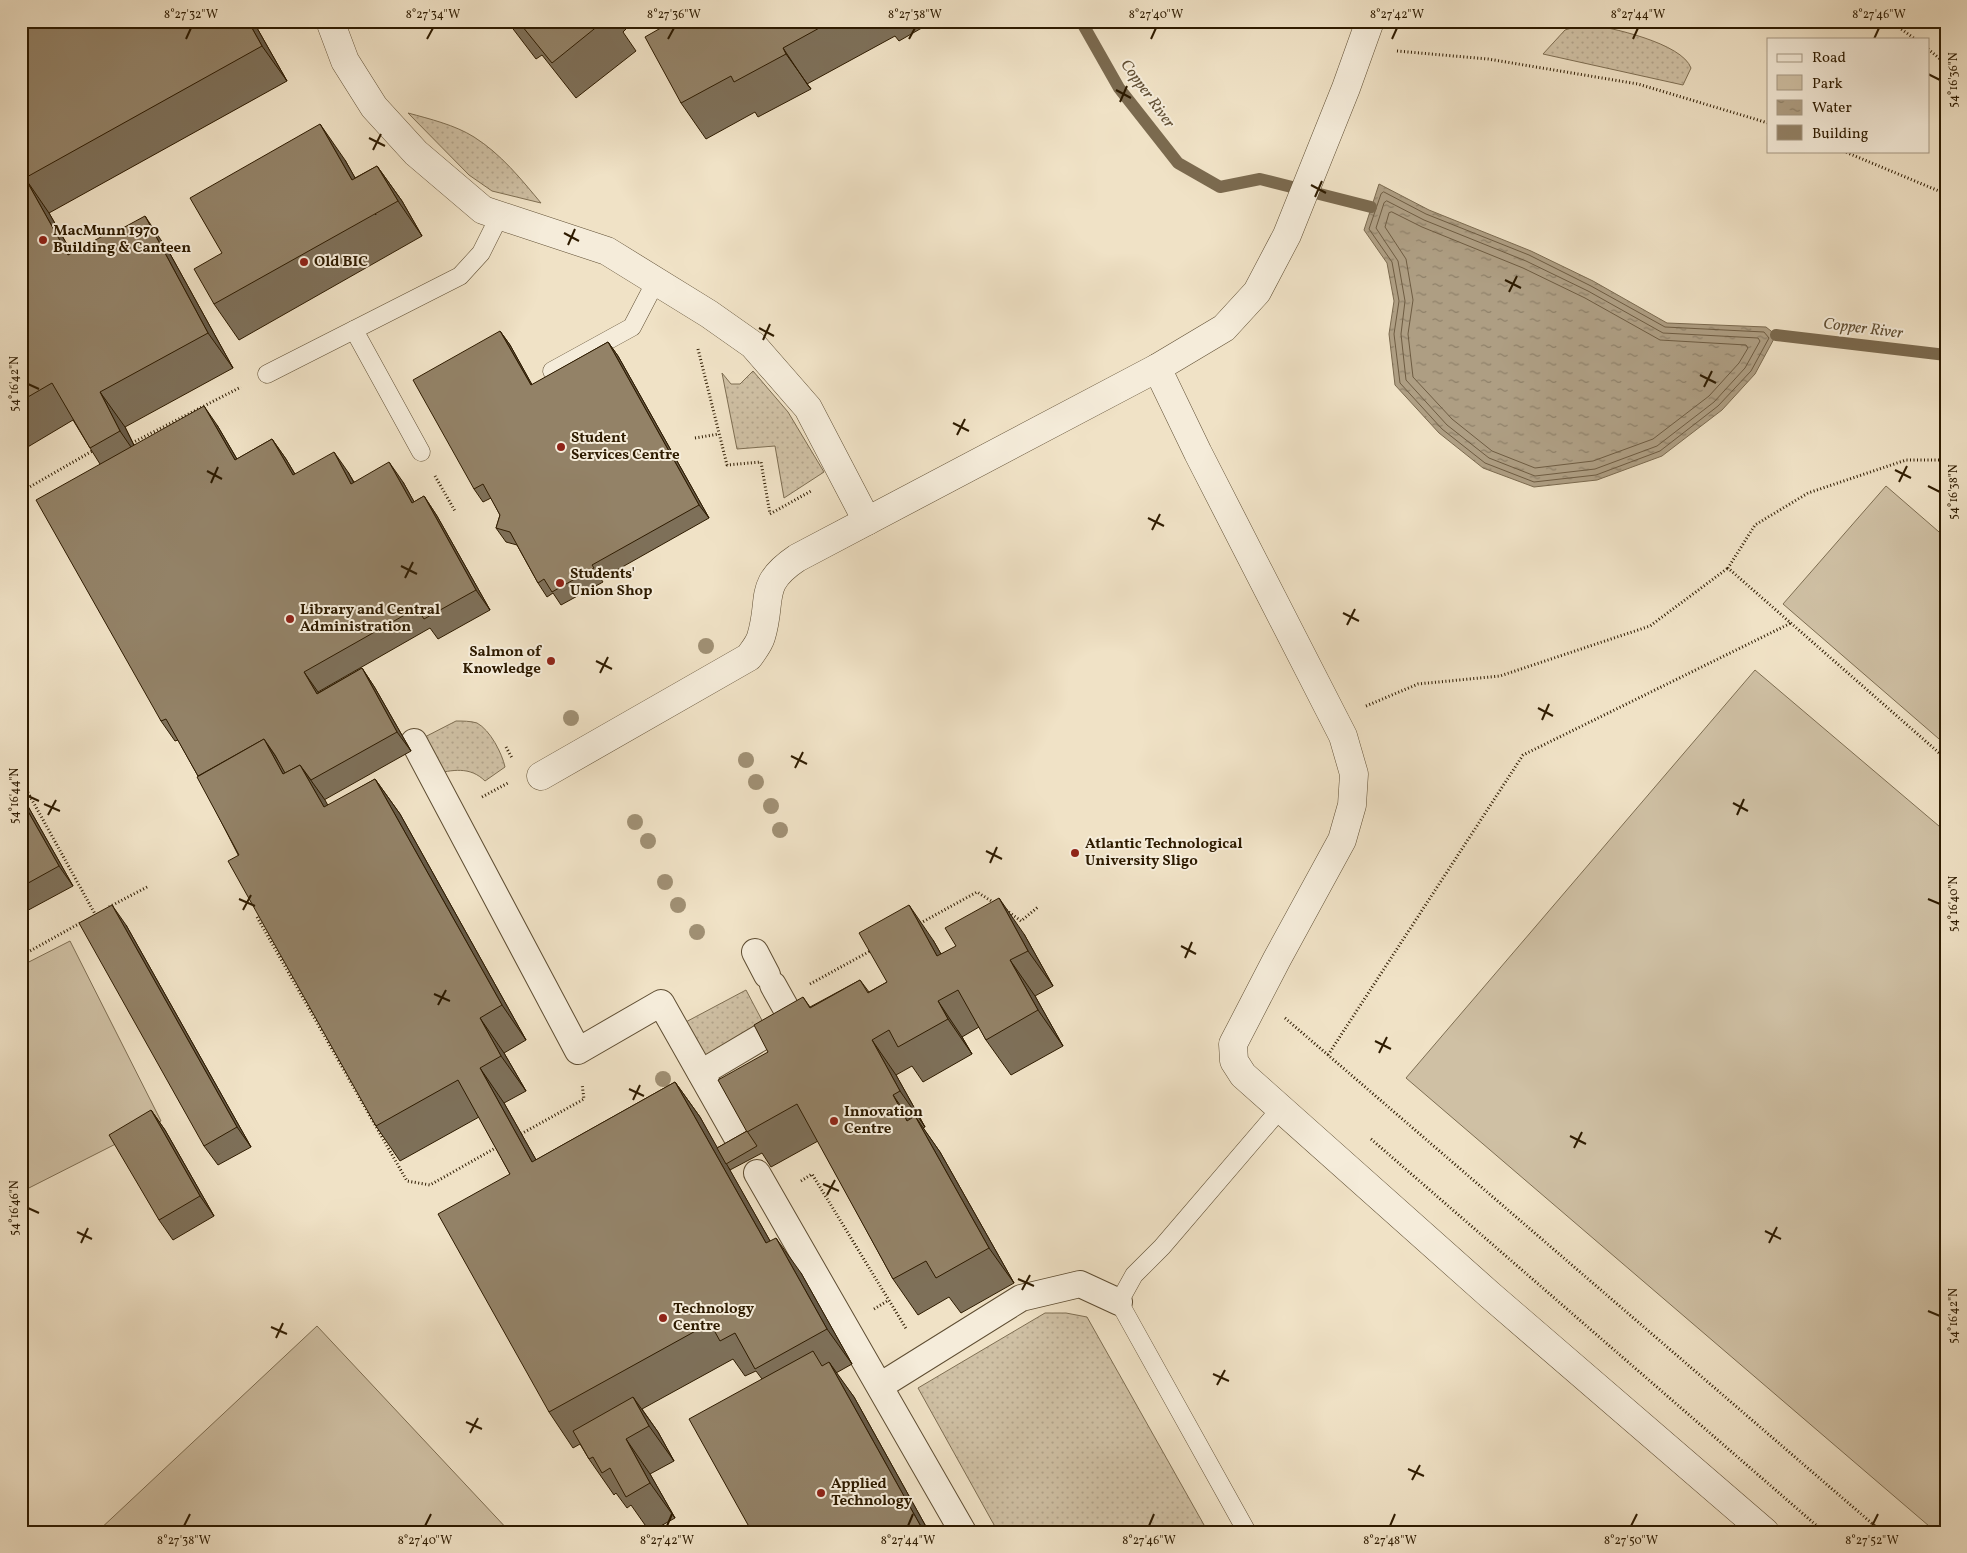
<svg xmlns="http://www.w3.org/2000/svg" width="1967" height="1553" font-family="Vollkorn,serif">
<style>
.grass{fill:url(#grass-dots);stroke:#7e6e52}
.park{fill:#cfc0a4;stroke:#7e6e52}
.water{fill:url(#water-ripples);stroke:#7b6a4f}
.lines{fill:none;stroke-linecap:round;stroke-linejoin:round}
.shore{stroke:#6e5c42;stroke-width:1}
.stream{stroke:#7b6a4f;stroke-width:12}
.service-casing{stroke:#5e4d32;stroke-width:19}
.pedestrian-casing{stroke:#5e4d32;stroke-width:28}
.minor-casing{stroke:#5e4d32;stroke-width:29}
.path{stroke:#2e1b00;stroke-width:3;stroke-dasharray:1 2.5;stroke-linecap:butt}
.service{stroke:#f5ecda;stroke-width:18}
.pedestrian{stroke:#f5ecda;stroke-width:26}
.minor{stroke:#f5ecda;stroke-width:28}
.tree{fill:#a09074}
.wall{fill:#7e7059;stroke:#2e1b00}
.shaded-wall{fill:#675b48;stroke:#2e1b00}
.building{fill:#938267;stroke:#2e1b00}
.ticks{fill:none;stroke:#2e1b00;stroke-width:2}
.poi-dot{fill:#8f2418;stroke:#f5ecda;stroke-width:2}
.labels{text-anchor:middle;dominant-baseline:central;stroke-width:4;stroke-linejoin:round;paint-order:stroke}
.poi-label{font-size:15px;font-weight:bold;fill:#2e1b00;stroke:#f5ecda;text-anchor:start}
.water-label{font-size:16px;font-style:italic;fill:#614f34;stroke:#f5ecda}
.neatline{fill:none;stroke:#2e1b00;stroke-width:2}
.ticks-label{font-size:12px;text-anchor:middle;fill:#2e1b00}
</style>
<defs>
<pattern id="grass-dots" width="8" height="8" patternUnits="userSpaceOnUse" patternTransform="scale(1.25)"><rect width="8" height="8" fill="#cfc0a4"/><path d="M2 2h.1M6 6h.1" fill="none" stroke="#b2a48b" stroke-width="1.8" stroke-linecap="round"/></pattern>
<pattern id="water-ripples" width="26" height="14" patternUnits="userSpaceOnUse" patternTransform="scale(1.25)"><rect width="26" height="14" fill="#ae9e83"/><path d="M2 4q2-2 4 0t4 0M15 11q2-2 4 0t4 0" fill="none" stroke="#8e8069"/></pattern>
</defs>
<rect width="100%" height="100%" fill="#f0e2c6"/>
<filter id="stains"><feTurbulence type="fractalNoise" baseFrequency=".004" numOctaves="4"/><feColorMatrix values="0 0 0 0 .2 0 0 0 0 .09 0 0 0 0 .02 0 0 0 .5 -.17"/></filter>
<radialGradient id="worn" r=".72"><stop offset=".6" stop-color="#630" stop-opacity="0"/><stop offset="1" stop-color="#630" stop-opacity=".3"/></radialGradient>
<g class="grass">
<path d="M1585 24C1610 27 1682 43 1691 68L1683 85 1543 54 1565 30Z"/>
<path d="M408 113C430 119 455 125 474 137 501 154 521 179 541 203L492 191 469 175Z"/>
<path d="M753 371 788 412 824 472 784 498 775 446 737 449 722 373 731 384H740Z"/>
<path d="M456 721C462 721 471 721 477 723 490 730 502 753 505 767L485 781C470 766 452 770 434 774L417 741Z"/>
<path d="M746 990 765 1026 702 1060 682 1024Z"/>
<path d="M1045 1313H1066L1087 1317 1208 1532H998L918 1388Z"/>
</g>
<g class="park">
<path d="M1886 486 1946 538V745L1783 604Z"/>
<path d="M1755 670 1946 832V1532H1936L1406 1078Z"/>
<path d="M70 941 161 1121 21 1192V966Z"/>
<path d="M317 1326 510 1532H97Z"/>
</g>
<path class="water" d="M1379 184 1429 210 1531 251 1593 281 1667 323 1766 327 1776 335 1755 374 1722 410 1662 456 1597 480 1534 487 1483 468 1439 433 1395 385 1389 334 1394 301 1387 263 1364 230Z"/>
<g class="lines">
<g class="shore">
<path d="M1384 192 1426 214 1529 255 1591 286 1665 327 1764 332 1769 338 1751 371 1718 406 1660 451 1596 475 1534 482 1485 463 1442 429 1400 383 1394 334 1399 301 1392 262 1369 229 1381 194Z"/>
<path d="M1387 201 1424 220 1526 261 1588 291 1663 333 1758 338 1760 341 1745 368 1714 402 1657 446 1595 469 1535 476 1489 458 1447 425 1406 380 1401 334 1405 301 1398 261 1376 228 1384 203Z"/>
<path d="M1392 212 1422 227 1523 268 1585 298 1660 340 1746 345 1748 348 1739 363 1709 396 1653 439 1593 461 1535 468 1492 451 1452 419 1413 377 1408 334 1413 300 1406 259 1385 227 1389 213Z"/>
</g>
<g class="stream">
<path d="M1081 21 1119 88 1178 163 1220 187 1260 179 1371 207"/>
<path d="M1776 335 1946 355"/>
</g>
<defs>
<g id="service">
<path d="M354 330 421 452"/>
<path d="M552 371 632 327 656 281"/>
<path d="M267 374 460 276 481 253 500 215"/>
<path d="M1247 1532 1119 1302 1134 1275 1162 1247 1281 1108"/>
</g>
<g id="pedestrian">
<path d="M414 742 578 1051 661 1003 738 1139"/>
<path d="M755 952 767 975"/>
<path d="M701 1073 792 1019 773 985"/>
<path d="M757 1173 963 1532"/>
<path d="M880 1386 1021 1298 1080 1284 1119 1302"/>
</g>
<g id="minor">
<path d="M330 21 345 61 374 107 416 153 483 210 607 251 709 314 753 345 808 408 867 521"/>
<path d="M1157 368 1198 453 1343 736 1354 774 1352 805 1342 840 1277 959 1233 1044 1234 1061 1243 1075 1490 1295 1765 1532"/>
<path d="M541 776 749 657C753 651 759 644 761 637 773 598 757 585 797 558L1157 368 1224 328 1257 292 1287 235 1346 88 1370 21"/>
</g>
</defs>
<use href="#service" class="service-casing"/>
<use href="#pedestrian" class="pedestrian-casing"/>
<use href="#minor" class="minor-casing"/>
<g class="path">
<path d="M1890 21 1915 39"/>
<path d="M1928 49 1946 64"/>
<path d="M1397 51 1488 59 1638 84 1768 123"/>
<path d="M1843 151 1946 194"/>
<path d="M698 349 727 465 761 462 770 514 811 491"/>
<path d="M695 438 719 434"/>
<path d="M132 443 241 387"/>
<path d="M1946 460H1906L1808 493 1755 525 1728 568 1946 759"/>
<path d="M435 476 455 511"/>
<path d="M21 492 94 450"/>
<path d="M1366 706 1418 684 1500 676 1650 626 1728 568"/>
<path d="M506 747 512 758"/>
<path d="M21 780 95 914"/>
<path d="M482 797 508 783"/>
<path d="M109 907 149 886"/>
<path d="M1006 910 1021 921 1038 907"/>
<path d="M257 917 407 1181 430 1185 499 1146"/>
<path d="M917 925 977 892 996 904"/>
<path d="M21 956 82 922"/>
<path d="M810 984 872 950"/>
<path d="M1285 1018 1882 1532"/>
<path d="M1328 1055 1523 755 1791 623"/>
<path d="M521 1134 584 1099 582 1084"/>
<path d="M1371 1139 1824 1532"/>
<path d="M801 1181 812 1174 907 1330"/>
<path d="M874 1309 889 1300"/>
</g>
<use href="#service" class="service"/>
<use href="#pedestrian" class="pedestrian"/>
<use href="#minor" class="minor"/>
</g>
<g class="tree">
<circle cx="706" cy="646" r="8"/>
<circle cx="571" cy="718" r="8"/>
<circle cx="746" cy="760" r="8"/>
<circle cx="756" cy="782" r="8"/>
<circle cx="771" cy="806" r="8"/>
<circle cx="635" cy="822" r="8"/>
<circle cx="780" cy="830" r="8"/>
<circle cx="648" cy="841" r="8"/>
<circle cx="665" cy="882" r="8"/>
<circle cx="678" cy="905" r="8"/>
<circle cx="697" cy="932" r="8"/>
<circle cx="663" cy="1079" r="8"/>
</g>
<g class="wall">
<path d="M21 21H253L287 81 49 213 72 253 112 235 169 252 233 368 125 427 134 445 217 425 237 459 272 439 286 459 295 474 348 472 354 482H403L414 502 424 496 437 516 490 610 438 639 430 628 318 692V693L362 668 375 688 411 751 324 800 328 806 375 779 400 814 526 1040 504 1053 526 1091 504 1103 536 1160 675 1082 700 1117 717 1148 747 1131 768 1052 803 997 810 1007 860 980 869 992 887 982 933 940 941 954 1024 934 1053 986 1035 996 1063 1046 1011 1075 986 1040 979 1027 962 1037 972 1054 923 1082 912 1066 896 1075 925 1127 923 1128 940 1152 1014 1283 961 1313 949 1297 918 1315 893 1279 818 1141 771 1167 762 1153 730 1170 728 1167 770 1241 801 1273 852 1364 836 1373 854 1397 929 1532H752L762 1379 756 1371 745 1376 733 1359 642 1409 658 1432 674 1461 650 1474 675 1518 650 1532 631 1505 627 1508 616 1493 614 1495 589 1459 580 1444 573 1448 549 1412 510 1174 479 1117 400 1161 376 1126 198 776 178 740 175 741 161 721 100 464 90 448 73 420 21 451Z"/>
<path d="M507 21H621L626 29 623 32 636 51 576 98 542 55 536 59Z"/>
<path d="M673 21H934L899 41 895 36 807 84 811 89 758 117 755 112 706 139 681 103Z"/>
<path d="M345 160 355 178 377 166 402 201 422 236 239 340 214 304 222 253Z"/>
<path d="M500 331 510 345 532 385 608 342 618 356 709 518 601 579 603 582 561 605 553 593 547 597 538 583 517 545 506 542 496 528 500 515 491 498 483 502 474 489Z"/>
<path d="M21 794 73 886 21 914Z"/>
<path d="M126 925 251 1147 218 1165 204 1146Z"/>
<path d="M151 1110 165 1130 214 1216 173 1240 159 1220Z"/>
</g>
<g class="shaded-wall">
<path d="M248 21H253L287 81 262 46Z"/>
<path d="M783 48 807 84 811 89 786 54Z"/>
<path d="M320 124 345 160 376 215 352 180Z"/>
<path d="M377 166 402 201 422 236 398 201Z"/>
<path d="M25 178 49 213 93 290 68 255Z"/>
<path d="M145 216 169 252 233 368 208 333Z"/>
<path d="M500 331 510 345 540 399 531 385Z"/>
<path d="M608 342 618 356 709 518 699 505Z"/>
<path d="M100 392 125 427 144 466 120 431Z"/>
<path d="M204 406 217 425 249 480 235 460Z"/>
<path d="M272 439 286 459 307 495 293 475Z"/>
<path d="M334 452 348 472 365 503 351 484Z"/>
<path d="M389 462 403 482 426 523 412 503Z"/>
<path d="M424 496 437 516 490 610 476 590Z"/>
<path d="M362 668 375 688 411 751 397 732Z"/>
<path d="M304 672 318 692 330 713 317 694Z"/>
<path d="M264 739 288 775 283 774Z"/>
<path d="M300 765 325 800 349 843 324 807Z"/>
<path d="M375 779 400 814 526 1040 502 1005Z"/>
<path d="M21 794 73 886 59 866 21 799Z"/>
<path d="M999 898 1024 934 1053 986 1028 951Z"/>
<path d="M112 905 126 925 251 1147 237 1127Z"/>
<path d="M909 905 933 940 962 991 937 956Z"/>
<path d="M1010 960 1035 996 1063 1046 1038 1010Z"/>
<path d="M938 1001 962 1037 972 1054 948 1019Z"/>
<path d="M480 1018 504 1053 526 1091 501 1056Z"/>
<path d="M872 1040 896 1075 925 1127 900 1091Z"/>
<path d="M480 1068 504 1103 557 1197 532 1162Z"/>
<path d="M675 1082 700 1117 791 1278 766 1243Z"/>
<path d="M893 1095 918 1131 907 1121Z"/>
<path d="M151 1110 165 1130 214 1216 200 1196Z"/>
<path d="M915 1116 940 1152 1014 1283 989 1248Z"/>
<path d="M776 1238 801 1273 852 1364 827 1329Z"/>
<path d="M829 1362 854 1397 929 1532H924Z"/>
<path d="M633 1397 658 1432 674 1461 649 1426Z"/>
<path d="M626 1439 650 1474 675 1518 650 1483Z"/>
</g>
<g class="building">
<path d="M21 21H248L262 46 25 178 68 255 110 232 108 236 145 216 208 333 100 392 120 431 90 448 52 383 21 401Z"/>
<path d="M518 21H604L552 63Z"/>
<path d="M673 21H832L783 48 786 54 734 82 731 76 681 103 645 37Z"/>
<path d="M320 124 352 180 377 166 398 201 214 304 194 269 222 253 190 198Z"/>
<path d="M500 331 531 385 608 342 699 505 592 565 594 568 552 592 544 579 538 583 510 532 496 528 500 515 483 484 474 489 413 380Z"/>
<path d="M204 406 235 460 272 439 293 475 334 452 351 484 389 462 412 503 424 496 476 590 424 619 417 608 304 672 317 694 362 668 397 732 311 780 300 765 285 773 275 755 264 739 198 776 166 719 161 721 36 500Z"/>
<path d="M264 739 283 774 300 765 324 807 375 779 502 1005 480 1018 501 1056 480 1068 532 1162 675 1082 766 1243 776 1238 827 1329 755 1369 735 1333 720 1341 710 1323 549 1412 438 1214 510 1174 458 1080 376 1126 228 861 239 855 197 777Z"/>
<path d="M21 799 59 866 21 887Z"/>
<path d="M999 898 1028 951 1010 960 1038 1010 986 1040 958 990 938 1001 948 1019 898 1047 889 1030 872 1040 900 1091 893 1095 907 1121 915 1116 989 1248 936 1278 926 1261 893 1279 797 1104 747 1132 718 1080 768 1052 754 1025 803 997 810 1008 860 980 868 993 887 982 859 933 909 905 937 956 956 946 945 928Z"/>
<path d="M112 905 237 1127 204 1146 79 923Z"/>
<path d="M151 1110 200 1196 159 1220 109 1135Z"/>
<path d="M747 1131 757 1146 726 1164 717 1148Z"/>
<path d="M813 1351 822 1366 829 1362 924 1532H752L689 1419Z"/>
<path d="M633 1397 649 1426 626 1439 650 1483 626 1497 610 1468 602 1473 593 1457 589 1459 573 1431Z"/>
</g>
<path class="ticks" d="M186 39 191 28M427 39 433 28M668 39 674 28M909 39 915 28M1151 39 1156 28M1392 39 1397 28M1633 39 1638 28M1874 39 1879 28M1928 74 1940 80M1116 90 1131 98M1120 102 1127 86M369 138 385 146M373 150 381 134M1311 185 1326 193M1315 197 1322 181M564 233 579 241M568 245 575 229M1505 280 1521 288M1509 292 1517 276M759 328 774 336M763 340 770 324M1700 375 1716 383M28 384 39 389M1704 387 1712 371M953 423 969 431M957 435 965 419M1895 470 1911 478M207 471 222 479M1899 482 1907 466M211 483 218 467M1928 486 1940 492M1148 518 1164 526M1152 530 1160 514M401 566 417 574M405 578 413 562M1343 613 1359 621M1347 625 1355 609M596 661 612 669M600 673 608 657M1538 708 1553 716M1542 720 1549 704M791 756 807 764M795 768 803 752M28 796 39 801M1733 803 1748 811M44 804 60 811M48 815 56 800M1737 815 1744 799M986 851 1002 859M990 863 997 847M239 899 255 906M1928 899 1940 904M243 910 251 895M1181 946 1196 954M1185 958 1192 942M434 994 450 1001M438 1005 446 990M1375 1041 1391 1049M1379 1053 1387 1037M629 1089 644 1096M633 1100 640 1085M1570 1136 1586 1144M1574 1148 1582 1132M823 1184 839 1191M827 1195 835 1180M28 1208 39 1213M1765 1231 1781 1239M77 1232 92 1239M81 1243 88 1228M1769 1243 1777 1227M1018 1279 1034 1286M1022 1290 1030 1275M1928 1311 1940 1316M271 1327 287 1334M276 1338 283 1323M1213 1374 1229 1381M1217 1385 1225 1370M466 1422 482 1429M470 1433 478 1418M1408 1469 1424 1476M1412 1480 1420 1465M184 1526 190 1514M425 1526 431 1514M667 1526 672 1514M908 1526 913 1514M1149 1526 1154 1514M1390 1526 1395 1514M1631 1526 1637 1514M1872 1526 1878 1514"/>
<g class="poi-dot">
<circle cx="43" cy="240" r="5"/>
<circle cx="304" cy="262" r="5"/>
<circle cx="561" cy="447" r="5"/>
<circle cx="560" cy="583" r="5"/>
<circle cx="290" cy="619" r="5"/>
<circle cx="551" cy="661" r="5"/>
<circle cx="1075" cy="853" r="5"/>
<circle cx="834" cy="1121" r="5"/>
<circle cx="663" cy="1318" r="5"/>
<circle cx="821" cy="1493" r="5"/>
</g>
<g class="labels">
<g class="poi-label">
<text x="53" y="231">MacMunn 1970<tspan x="53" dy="17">Building &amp; Canteen</tspan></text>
<text x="314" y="262">Old BIC</text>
<text x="571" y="438">Student<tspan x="571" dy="17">Services Centre</tspan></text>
<text x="570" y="574">Students'<tspan x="570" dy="17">Union Shop</tspan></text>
<text x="300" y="610">Library and Central<tspan x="300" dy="17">Administration</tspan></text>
<text x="541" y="652" text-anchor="end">Salmon of<tspan x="541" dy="17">Knowledge</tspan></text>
<text x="1085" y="844">Atlantic Technological<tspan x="1085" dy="17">University Sligo</tspan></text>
<text x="844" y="1112">Innovation<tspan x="844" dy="17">Centre</tspan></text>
<text x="673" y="1309">Technology<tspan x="673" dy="17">Centre</tspan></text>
<text x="831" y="1484">Applied<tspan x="831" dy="17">Technology</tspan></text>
</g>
<g class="water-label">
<text transform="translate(1147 94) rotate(54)">Copper River</text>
<text transform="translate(1863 329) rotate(7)">Copper River</text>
</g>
</g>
<rect width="1967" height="1553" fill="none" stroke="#f0e2c6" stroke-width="55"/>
<rect x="1767" y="38" width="162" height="115" fill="#f5ecda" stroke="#a59883"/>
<rect x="1777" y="54" width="25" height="8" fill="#f5ecda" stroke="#a59883"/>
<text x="1812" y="62" font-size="15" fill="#2e1b00">Road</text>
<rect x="1777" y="75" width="25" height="15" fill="#cfc0a4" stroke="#a59883"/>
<text x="1812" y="88" font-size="15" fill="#2e1b00">Park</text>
<rect x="1777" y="100" width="25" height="15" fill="url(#water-ripples)" stroke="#a59883"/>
<text x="1812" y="112" font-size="15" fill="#2e1b00">Water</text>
<rect x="1777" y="125" width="25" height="15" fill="#938267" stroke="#a59883"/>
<text x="1812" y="138" font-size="15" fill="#2e1b00">Building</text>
<rect x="28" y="28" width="1912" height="1498" class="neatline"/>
<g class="ticks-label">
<text x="191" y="18">8°27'32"W</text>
<text x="433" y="18">8°27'34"W</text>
<text x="674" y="18">8°27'36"W</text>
<text x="915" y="18">8°27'38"W</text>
<text x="1156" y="18">8°27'40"W</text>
<text x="1397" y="18">8°27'42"W</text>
<text x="1638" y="18">8°27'44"W</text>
<text x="1879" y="18">8°27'46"W</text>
<text transform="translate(1953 80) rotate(-90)" y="4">54°16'36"N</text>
<text transform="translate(14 384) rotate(-90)" y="4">54°16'42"N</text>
<text transform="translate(1953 492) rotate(-90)" y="4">54°16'38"N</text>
<text transform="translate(14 796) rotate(-90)" y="4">54°16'44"N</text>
<text transform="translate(1953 904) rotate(-90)" y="4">54°16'40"N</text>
<text transform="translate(14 1208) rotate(-90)" y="4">54°16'46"N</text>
<text transform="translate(1953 1316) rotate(-90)" y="4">54°16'42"N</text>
<text x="184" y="1544">8°27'38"W</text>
<text x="425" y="1544">8°27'40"W</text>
<text x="667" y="1544">8°27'42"W</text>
<text x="908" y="1544">8°27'44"W</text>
<text x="1149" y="1544">8°27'46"W</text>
<text x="1390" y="1544">8°27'48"W</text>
<text x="1631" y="1544">8°27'50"W</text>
<text x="1872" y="1544">8°27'52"W</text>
</g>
<rect width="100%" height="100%" filter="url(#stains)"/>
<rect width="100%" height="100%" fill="url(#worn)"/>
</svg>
